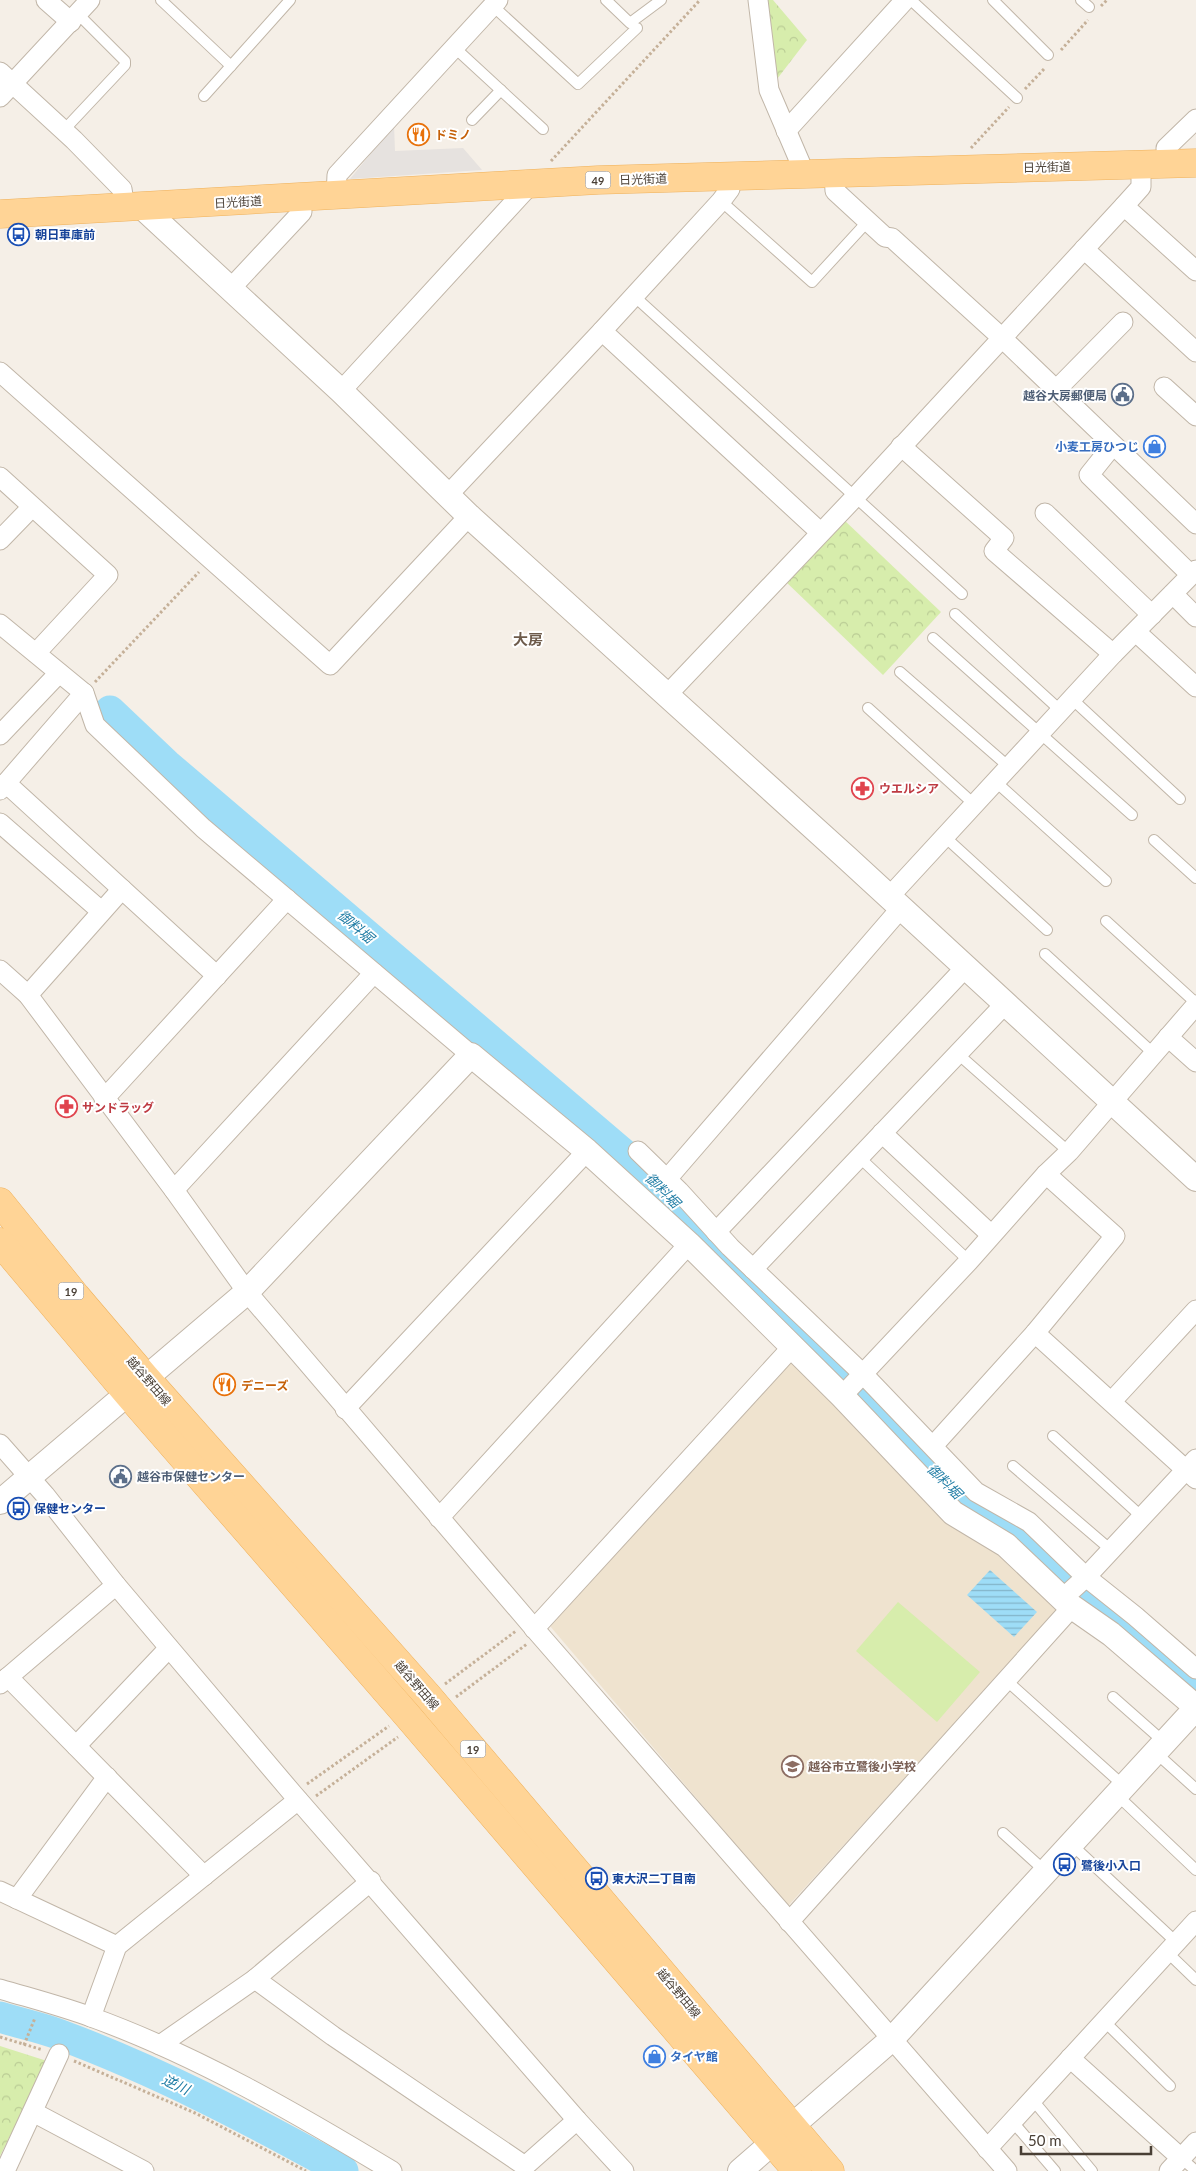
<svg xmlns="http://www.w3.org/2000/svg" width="1196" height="2171" font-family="Lato,'Noto Sans JP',sans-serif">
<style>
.education{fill:#efe3cf}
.park{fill:url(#park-crowns)}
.pitch{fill:#d7edac}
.parking{fill:#e6e2df}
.water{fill:url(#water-rules)}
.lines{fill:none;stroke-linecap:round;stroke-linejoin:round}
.river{stroke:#9eddf7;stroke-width:31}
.service-casing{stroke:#c1b6a8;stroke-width:12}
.minor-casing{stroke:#c1b6a8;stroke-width:21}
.tertiary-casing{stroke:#c1b6a8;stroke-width:26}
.primary-casing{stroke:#efb15b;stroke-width:29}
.path{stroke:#c5b098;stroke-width:3;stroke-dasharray:2.5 2.5;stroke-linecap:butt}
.service{stroke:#fff;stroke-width:10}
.minor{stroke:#fff;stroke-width:19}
.tertiary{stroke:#fff;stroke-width:24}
.primary{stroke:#ffd496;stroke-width:28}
.labels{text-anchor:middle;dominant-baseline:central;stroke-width:4;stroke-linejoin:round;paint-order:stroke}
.shield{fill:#fff;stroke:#807972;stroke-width:1}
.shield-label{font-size:11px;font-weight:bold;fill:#493f35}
.food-label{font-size:12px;font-weight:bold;fill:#c56008;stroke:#fff;text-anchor:start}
.street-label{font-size:12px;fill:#493f35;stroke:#fff}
.transit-label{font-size:12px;font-weight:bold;fill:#164399;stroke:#fff;text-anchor:start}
.service-label{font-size:12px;font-weight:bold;fill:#4e5e75;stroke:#fff;text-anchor:end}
.shop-label{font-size:12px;font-weight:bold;fill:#366cbe;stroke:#fff;text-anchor:end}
.health-label{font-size:12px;font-weight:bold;fill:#be3a42;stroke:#fff;text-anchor:start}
.education-label{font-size:12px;font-weight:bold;fill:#785e54;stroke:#fff;text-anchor:start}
.water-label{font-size:14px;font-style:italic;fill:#207da5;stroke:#fff}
.quarter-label{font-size:15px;font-weight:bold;fill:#6d5b4b;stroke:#fff}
</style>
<defs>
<pattern id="park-crowns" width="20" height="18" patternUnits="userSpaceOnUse" patternTransform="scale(1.25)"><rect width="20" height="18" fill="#d7edac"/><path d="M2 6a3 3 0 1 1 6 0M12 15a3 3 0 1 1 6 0" fill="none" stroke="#bacc95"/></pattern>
<pattern id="water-rules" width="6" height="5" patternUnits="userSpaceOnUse" patternTransform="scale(1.25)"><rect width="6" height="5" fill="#9eddf7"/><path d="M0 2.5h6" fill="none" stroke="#83b5c9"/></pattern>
</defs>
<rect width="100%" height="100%" fill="#f5efe7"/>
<path class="education" d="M791 1361 1000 1550 1059 1609 788 1906 550 1626Z"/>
<g class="park">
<path d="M766 0H773L807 40 774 83Z"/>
<path d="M843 519 941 612 883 675 785 581Z"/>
<path d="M0 2046 47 2061 0 2156Z"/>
</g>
<path class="pitch" d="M898 1602 980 1672 937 1722 856 1651Z"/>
<path class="parking" d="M394 125 395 151 463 148 482 170 350 179Z"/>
<path class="water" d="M990 1570 1037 1612 1014 1637 967 1595Z"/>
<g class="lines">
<g class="river">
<path d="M110 711 167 765 647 1174 833 1363 963 1499 1011 1525 1046 1557 1110 1608 1196 1687"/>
<path d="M0 2017C19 2023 39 2027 58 2034 158 2071 251 2120 343 2171"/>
</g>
<defs>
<g id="service">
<path d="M161 0 231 66"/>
<path d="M606 0 630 23 661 0"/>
<path d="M911 0 1017 98"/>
<path d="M993 0 1048 55"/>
<path d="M1081 0 1089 7"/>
<path d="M493 6 578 84 637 28"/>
<path d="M455 48 543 129"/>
<path d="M204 96 290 0"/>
<path d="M472 120 501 90"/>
<path d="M64 130 125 65V61L78 14"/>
<path d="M721 201 812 282 867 222"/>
<path d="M634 296 962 594"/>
<path d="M955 614 1061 711"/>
<path d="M933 638 1132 815"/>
<path d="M900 672 1009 767"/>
<path d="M1072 699 1180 799"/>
<path d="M868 708 975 805"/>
<path d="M996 782 1106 881"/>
<path d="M945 837 1047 930"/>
<path d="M1154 840 1196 878"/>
<path d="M1106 921 1196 1003"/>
<path d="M1045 954 1153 1053"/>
<path d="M958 1054 1069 1152"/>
<path d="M859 1157 969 1261"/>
<path d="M1053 1436 1142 1517"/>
<path d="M1013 1466 1111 1550"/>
<path d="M1006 1680 1124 1786"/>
<path d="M1113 1697 1164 1742"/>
<path d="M1155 1752 1196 1789"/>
<path d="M1116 1794 1196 1870"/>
<path d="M1003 1833 1046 1872"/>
<path d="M1071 1844 1176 1942"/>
<path d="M1167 1952 1196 1980"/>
<path d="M1104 2021 1170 2086"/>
<path d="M1032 2099 1092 2171"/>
<path d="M1012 2121 1055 2171"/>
<path d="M1181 2158 1196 2171"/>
</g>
<g id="minor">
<path d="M46 0 71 22"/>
<path d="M758 0 769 90 805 174"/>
<path d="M0 72 74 140 122 189 125 208"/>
<path d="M0 97 90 0"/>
<path d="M786 131 905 0"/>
<path d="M1167 164 1166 148 1196 119"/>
<path d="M834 173 835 191 885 237 892 238 1001 337 1196 524"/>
<path d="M336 196 337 175 498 0"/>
<path d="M1124 206 1196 271"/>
<path d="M1084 249 1196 352"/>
<path d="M231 288 302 212 301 199"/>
<path d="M602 331 820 532"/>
<path d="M0 372 330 665 469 516"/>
<path d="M1164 387 1196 416"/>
<path d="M1056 390 1123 322"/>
<path d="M341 391 530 185"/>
<path d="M1113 445 1089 475 1191 575"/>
<path d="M901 446 1004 538 994 551 1113 654"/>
<path d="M0 477 108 575 36 653"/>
<path d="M447 496 602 331 721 201 730 189 729 176"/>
<path d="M1045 513 1152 615"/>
<path d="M0 540 32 507"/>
<path d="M1173 594 1196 617"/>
<path d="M0 624 84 693 95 725 203 828 471 1055"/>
<path d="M1136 632 1196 687"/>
<path d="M667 695 856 496 1124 206 1141 187V164"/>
<path d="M0 735 59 673"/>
<path d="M6 783 217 976"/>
<path d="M0 790 84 693"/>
<path d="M0 823 101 911"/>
<path d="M889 897 1113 654 1196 570"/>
<path d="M0 970 28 995 174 1190 247 1292 539 1634 1007 2171"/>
<path d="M28 995 122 889"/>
<path d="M1168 1037 1196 1062"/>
<path d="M104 1099 287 899"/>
<path d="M882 1133 987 1231"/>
<path d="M638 1151 679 1191 730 1247 863 1374 976 1492 1029 1522 1086 1577 1135 1616 1196 1669"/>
<path d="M667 1179 901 908"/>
<path d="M174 1190 374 973"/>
<path d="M716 1232 965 968"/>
<path d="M753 1269 1005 1004"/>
<path d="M1035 1333 1196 1479"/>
<path d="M842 1396 969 1261 1046 1174 1069 1152 1196 1005"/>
<path d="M1112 1401 1196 1310"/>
<path d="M345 1409 587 1151"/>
<path d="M0 1444 45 1495 116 1585 293 1794 577 2120 624 2171"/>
<path d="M933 1446 1035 1333 1115 1236 1046 1174"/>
<path d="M439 1518 689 1244"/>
<path d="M1062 1599 1086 1577 1196 1459"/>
<path d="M534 1629 793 1346"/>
<path d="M8 1677 204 1876"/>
<path d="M0 1684 116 1585"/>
<path d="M76 1746 169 1648"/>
<path d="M0 1891 117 1946"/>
<path d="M17 1899 107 1777"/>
<path d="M789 1922 1072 1607"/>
<path d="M255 1979 333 2036 525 2166 577 2120"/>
<path d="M0 1989C30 1998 61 2006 91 2017 196 2055 296 2113 392 2171"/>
<path d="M91 2017 117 1946 298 1800"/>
<path d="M160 2045 255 1979 371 1881"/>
<path d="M1070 2058 1181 2158"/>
<path d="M33 2112 144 2171"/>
<path d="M987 2149 1196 1921"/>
<path d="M5 2171 59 2054"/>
<path d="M1169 2171 1196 2142"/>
</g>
<g id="tertiary">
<path d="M142 207 341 391 469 516 847 858 1196 1179"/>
<path d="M0 1502 247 1292 471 1055 587 1151 689 1244 842 1396 953 1513 1006 1545 1068 1604 1111 1634 1196 1707"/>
<path d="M740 2171 892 2039 1196 1708"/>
</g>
<g id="primary">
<path d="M0 214 598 180 1196 163"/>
<path d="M0 1202 76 1296 145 1377 428 1696 830 2171"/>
<path d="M0 1242 127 1393 406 1714 797 2171"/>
</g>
</defs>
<use href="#service" class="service-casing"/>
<use href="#minor" class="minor-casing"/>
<use href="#tertiary" class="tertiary-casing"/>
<use href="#primary" class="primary-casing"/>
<g class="path">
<path d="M1101 6 1107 0"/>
<path d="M1061 50 1088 20"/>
<path d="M1025 89 1045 68"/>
<path d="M971 148 1009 107"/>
<path d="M551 161 700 0"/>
<path d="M95 682 199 572"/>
<path d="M445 1684 516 1631"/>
<path d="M456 1697 527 1644"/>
<path d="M307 1784 389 1726"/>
<path d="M316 1796 398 1737"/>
<path d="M0 2037 43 2050"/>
<path d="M24 2045 35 2018"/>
<path d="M74 2061 195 2113 306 2171"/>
</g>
<use href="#service" class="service"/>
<use href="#minor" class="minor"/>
<use href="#tertiary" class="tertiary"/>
<use href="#primary" class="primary"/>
</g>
<defs>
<symbol id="restaurant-ring" viewBox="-11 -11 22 22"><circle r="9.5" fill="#fff" stroke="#e8710a" stroke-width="1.5"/><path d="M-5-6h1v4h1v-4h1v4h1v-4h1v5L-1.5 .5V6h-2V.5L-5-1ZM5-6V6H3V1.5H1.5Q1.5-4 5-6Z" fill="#e8710a"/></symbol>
<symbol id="bus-ring" viewBox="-11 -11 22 22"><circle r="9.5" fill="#fff" stroke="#1a4fb4" stroke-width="1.5"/><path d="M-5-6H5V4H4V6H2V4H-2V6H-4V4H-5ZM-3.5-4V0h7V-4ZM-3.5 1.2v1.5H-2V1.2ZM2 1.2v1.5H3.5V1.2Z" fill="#1a4fb4"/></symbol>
<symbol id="civic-ring" viewBox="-11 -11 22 22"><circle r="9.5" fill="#fff" stroke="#5c6f8a" stroke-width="1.5"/><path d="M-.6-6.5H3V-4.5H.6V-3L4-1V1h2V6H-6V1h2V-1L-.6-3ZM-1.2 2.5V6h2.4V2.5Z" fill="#5c6f8a"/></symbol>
<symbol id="shop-ring" viewBox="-11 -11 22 22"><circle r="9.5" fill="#fff" stroke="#3f7fe0" stroke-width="1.5"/><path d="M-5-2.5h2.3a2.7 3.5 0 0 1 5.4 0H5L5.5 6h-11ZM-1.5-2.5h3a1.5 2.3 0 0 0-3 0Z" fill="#3f7fe0"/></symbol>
<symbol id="pharmacy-ring" viewBox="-11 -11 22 22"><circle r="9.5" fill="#fff" stroke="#e0444e" stroke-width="1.5"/><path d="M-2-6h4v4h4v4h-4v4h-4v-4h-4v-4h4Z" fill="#e0444e"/></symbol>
<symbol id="school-ring" viewBox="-11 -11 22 22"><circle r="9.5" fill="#fff" stroke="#8d6e63" stroke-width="1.5"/><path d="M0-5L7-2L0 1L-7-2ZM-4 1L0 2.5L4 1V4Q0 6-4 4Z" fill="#8d6e63"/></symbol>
</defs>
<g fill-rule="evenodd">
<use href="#restaurant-ring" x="406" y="122" width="25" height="25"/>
<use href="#bus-ring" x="6" y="222" width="25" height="25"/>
<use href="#civic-ring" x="1110" y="382" width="25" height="25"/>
<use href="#shop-ring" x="1142" y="434" width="25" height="25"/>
<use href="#pharmacy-ring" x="850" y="776" width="25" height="25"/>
<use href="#pharmacy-ring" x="54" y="1094" width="25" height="25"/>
<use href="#restaurant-ring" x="212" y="1372" width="25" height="25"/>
<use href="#civic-ring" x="108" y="1464" width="25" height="25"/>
<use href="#bus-ring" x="6" y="1496" width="25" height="25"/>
<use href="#school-ring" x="780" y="1754" width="25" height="25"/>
<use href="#bus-ring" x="1052" y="1852" width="25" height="25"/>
<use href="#bus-ring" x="584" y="1866" width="25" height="25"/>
<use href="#shop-ring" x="642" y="2044" width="25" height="25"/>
</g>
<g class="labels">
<g class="shield">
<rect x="585.5" y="171.5" width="25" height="17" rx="4"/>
<rect x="58.5" y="1282.5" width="25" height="17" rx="4"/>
<rect x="460.5" y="1740.5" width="25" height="17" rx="4"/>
</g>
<g class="shield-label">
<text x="598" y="180">49</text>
<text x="71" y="1291">19</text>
<text x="473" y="1749">19</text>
</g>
<g class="food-label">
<text x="435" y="134">ドミノ</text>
<text x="241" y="1385">デニーズ</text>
</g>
<g class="street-label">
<text transform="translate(1047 167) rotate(-1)">日光街道</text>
<text transform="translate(643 179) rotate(-2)">日光街道</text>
<text transform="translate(238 202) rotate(-3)">日光街道</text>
<text transform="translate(149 1381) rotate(49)">越谷野田線</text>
<text transform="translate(417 1685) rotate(49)">越谷野田線</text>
<text transform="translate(679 1993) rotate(50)">越谷野田線</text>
</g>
<g class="transit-label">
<text x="35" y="234">朝日車庫前</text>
<text x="34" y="1508">保健センター</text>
<text x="1081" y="1865">鷺後小入口</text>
<text x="612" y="1878">東大沢二丁目南</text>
</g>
<g class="service-label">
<text x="1107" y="395">越谷大房郵便局</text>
<text x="137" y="1476" text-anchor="start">越谷市保健センター</text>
</g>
<g class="shop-label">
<text x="1139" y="446">小麦工房ひつじ</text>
<text x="670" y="2056" text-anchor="start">タイヤ館</text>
</g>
<g class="health-label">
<text x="879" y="788">ウエルシア</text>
<text x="82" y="1107">サンドラッグ</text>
</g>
<g class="education-label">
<text x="808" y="1766">越谷市立鷺後小学校</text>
</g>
<g class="water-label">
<text transform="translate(356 926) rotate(40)">御料堀</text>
<text transform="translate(663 1190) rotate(45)">御料堀</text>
<text transform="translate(945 1481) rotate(45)">御料堀</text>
<text transform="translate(176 2084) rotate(25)">逆川</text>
</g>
<g class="quarter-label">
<text x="528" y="639">大房</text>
</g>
</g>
<path d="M1021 2146v8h130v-8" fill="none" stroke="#493f35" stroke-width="2.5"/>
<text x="1028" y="2146" font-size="15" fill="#493f35" stroke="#ffffff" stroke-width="4" paint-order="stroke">50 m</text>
</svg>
